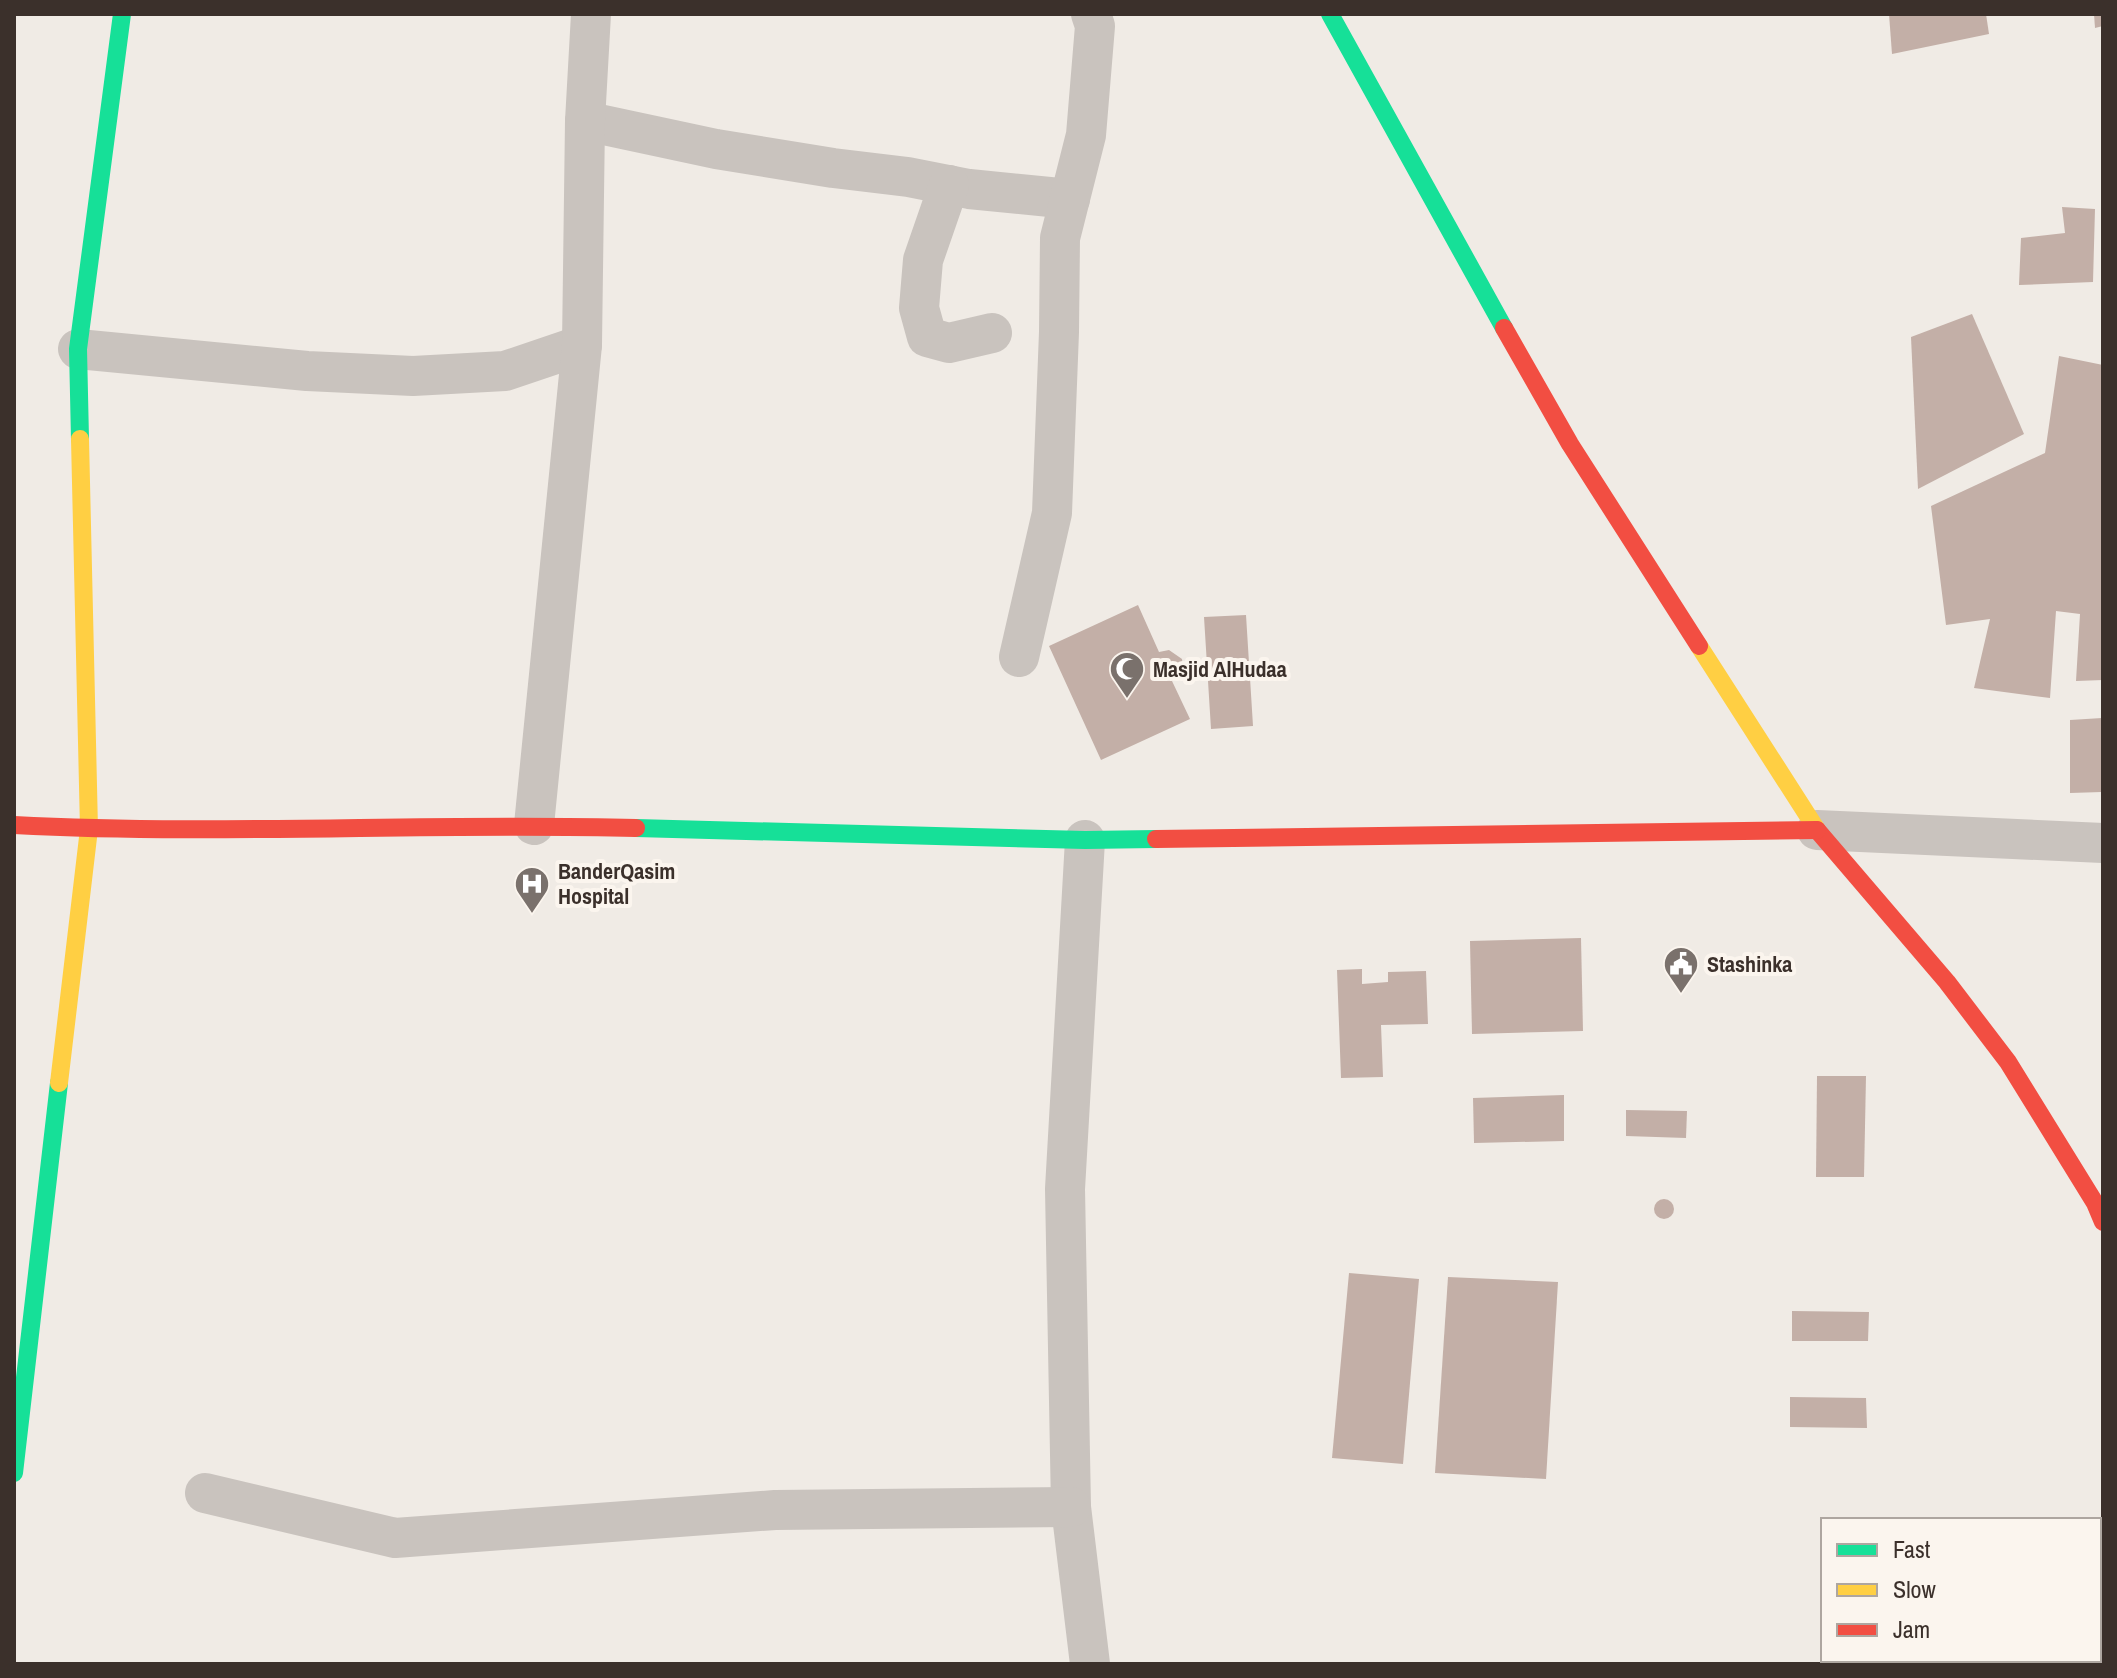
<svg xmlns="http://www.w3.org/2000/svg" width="2117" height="1678" font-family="'Archivo Narrow',sans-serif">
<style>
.building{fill:#c3afa7}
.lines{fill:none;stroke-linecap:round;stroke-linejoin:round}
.street{stroke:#c9c3be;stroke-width:40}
.fast{stroke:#16e098;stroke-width:18}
.slow{stroke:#ffcf43;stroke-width:18}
.jam{stroke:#f24e42;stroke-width:18}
.labels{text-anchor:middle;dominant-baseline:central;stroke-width:8;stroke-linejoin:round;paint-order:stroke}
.poi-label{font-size:22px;font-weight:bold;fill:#3b302b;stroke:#fbf5ee;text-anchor:start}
</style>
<rect width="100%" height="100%" fill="#f0ebe5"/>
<g class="building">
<path d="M1889 14H1986L1989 34 1892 54Z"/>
<path d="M2094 14H2103V26L2095 28Z"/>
<path d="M2062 207 2095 209 2093 282 2019 285 2021 238 2065 233Z"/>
<path d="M1972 314 2024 434 1918 489 1911 337Z"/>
<path d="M2059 356 2103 365V680L2076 681 2080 614 2056 611 2050 698 1974 688 1990 619 1946 625 1931 506 2045 453Z"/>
<path d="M1138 605 1159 652 1169 650 1182 659 1183 667 1172 681 1190 719 1101 760 1049 646Z"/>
<path d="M1246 615 1253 726 1211 729 1204 617Z"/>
<path d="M2102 718V792L2070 793V720Z"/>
<path d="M1581 938 1583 1031 1472 1034 1470 941Z"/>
<path d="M1362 969V984L1388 982V972L1426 971 1428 1024 1381 1025 1383 1077 1341 1078 1337 970Z"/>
<path d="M1817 1076H1866L1864 1177H1816Z"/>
<path d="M1564 1095V1141L1474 1143 1473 1098Z"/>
<path d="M1626 1110 1687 1111 1686 1138 1626 1136Z"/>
<circle cx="1664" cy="1209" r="10"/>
<path d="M1349 1273 1419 1279 1403 1464 1332 1458Z"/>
<path d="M1448 1277 1558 1282 1546 1479 1435 1473Z"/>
<path d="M1792 1311 1869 1312 1868 1341H1792Z"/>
<path d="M1790 1397 1866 1398 1867 1428 1790 1427Z"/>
</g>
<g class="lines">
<g class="street">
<path d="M585 121 716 149 833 168 908 177 969 189 1070 199"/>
<path d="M949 185 923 260 919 308 927 337 949 343 992 333"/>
<path d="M78 349 307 371 413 376 505 371 582 345"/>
<path d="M1019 657 1052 513 1059 332 1060 238 1086 135 1095 26 1091 14"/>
<path d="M534 825 582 345 585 121 591 14"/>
<path d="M1817 830 2103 843"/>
<path d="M1085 840 1065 1189 1071 1507 1090 1664"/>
<path d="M205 1493 395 1538 775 1510 1071 1507"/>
</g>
<g class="fast">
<path d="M1330 14 1504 328"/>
<path d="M80 439 78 349 122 14"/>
<path d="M636 828 1085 840 1156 839"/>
<path d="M14 1473 59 1083"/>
</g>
<g class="slow">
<path d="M1699 646 1817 830"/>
<path d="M59 1083 89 829 80 439"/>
</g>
<g class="jam">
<path d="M1504 328 1570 444 1699 646"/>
<path d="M14 825C221 836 429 822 636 828"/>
<path d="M1817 830 1947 982 2008 1062 2095 1203 2103 1222"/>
<path d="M1156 839 1817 830"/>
</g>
</g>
<defs>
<symbol id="mosque-pin" viewBox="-11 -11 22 30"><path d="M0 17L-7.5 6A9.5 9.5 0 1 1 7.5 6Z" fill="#7a716c" stroke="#fbf5ee"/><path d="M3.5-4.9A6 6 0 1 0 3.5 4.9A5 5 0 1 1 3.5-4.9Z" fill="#fff"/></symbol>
<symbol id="hospital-pin" viewBox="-11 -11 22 30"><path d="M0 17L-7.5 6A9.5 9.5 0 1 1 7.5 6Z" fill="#7a716c" stroke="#fbf5ee"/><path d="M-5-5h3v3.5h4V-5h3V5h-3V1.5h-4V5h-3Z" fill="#fff"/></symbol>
<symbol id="civic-pin" viewBox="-11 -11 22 30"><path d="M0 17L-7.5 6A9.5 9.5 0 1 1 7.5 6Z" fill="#7a716c" stroke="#fbf5ee"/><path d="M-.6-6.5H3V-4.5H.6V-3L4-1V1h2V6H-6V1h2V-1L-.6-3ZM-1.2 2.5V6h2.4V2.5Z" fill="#fff"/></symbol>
</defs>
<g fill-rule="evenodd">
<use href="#mosque-pin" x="1107" y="649" width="40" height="54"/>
<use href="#hospital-pin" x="512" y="864" width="40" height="54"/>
<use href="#civic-pin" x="1661" y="944" width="40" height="54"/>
</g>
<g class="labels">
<g class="poi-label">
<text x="1153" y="669">Masjid AlHudaa</text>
<text x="558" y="871">BanderQasim<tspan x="558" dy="25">Hospital</tspan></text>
<text x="1707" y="964">Stashinka</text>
</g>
</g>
<rect width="2117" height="1678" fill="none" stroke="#3b302b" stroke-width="32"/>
<rect x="1821" y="1518" width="280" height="144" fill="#fbf5ee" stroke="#aea6a0" stroke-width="2"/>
<rect x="1837" y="1544" width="40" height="12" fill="#16e098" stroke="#aea6a0" stroke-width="2"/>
<text x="1893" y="1558" font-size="24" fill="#3b302b">Fast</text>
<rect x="1837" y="1584" width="40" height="12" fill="#ffcf43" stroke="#aea6a0" stroke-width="2"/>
<text x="1893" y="1598" font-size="24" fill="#3b302b">Slow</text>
<rect x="1837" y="1624" width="40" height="12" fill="#f24e42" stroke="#aea6a0" stroke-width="2"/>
<text x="1893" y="1638" font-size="24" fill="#3b302b">Jam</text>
</svg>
